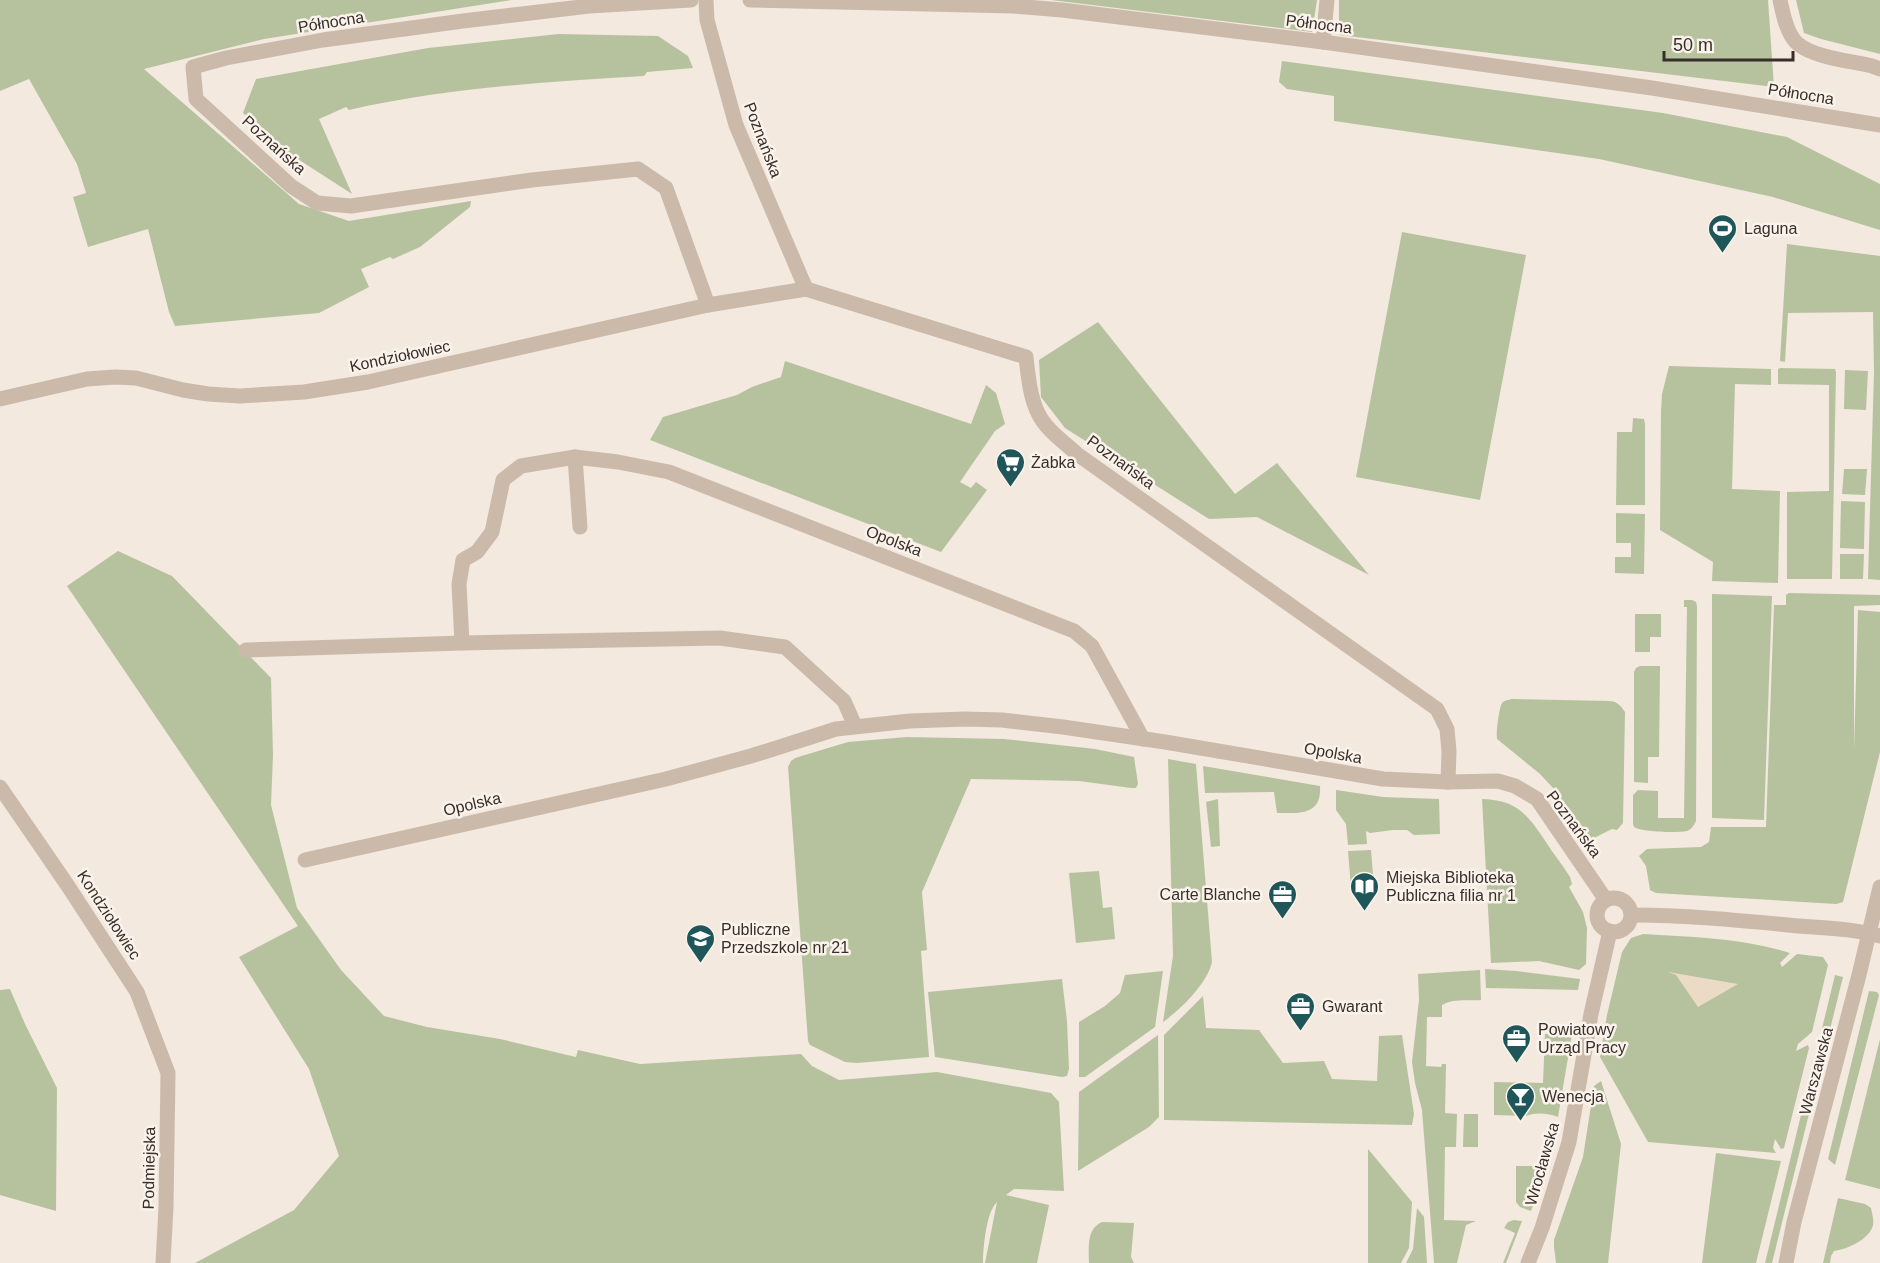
<svg xmlns="http://www.w3.org/2000/svg" width="1880" height="1263" font-family="Arial,sans-serif">
<style>
.green{fill:#b6c29e}
.plaza{fill:#ebdbc6}
.lines{fill:none;stroke-linecap:round;stroke-linejoin:round}
.minor{stroke:#cbbaaa;stroke-width:15}
.labels{text-anchor:middle;dominant-baseline:central;stroke-width:5;stroke-linejoin:round;paint-order:stroke}
.street-label{font-size:16px;fill:#392f2a;stroke:#faf3eb}
.poi-label{font-size:16px;fill:#392f2a;stroke:#faf3eb;text-anchor:start}
</style>
<rect width="100%" height="100%" fill="#f3e9df"/>
<g class="green">
<path d="M0 0H511L264 39 144 69 299 204 349 221 471 201 470 207 420 247 393 259 390 257 361 269 369 287 319 313 175 326 169 312 148 229 88 247 73 197 86 193 77 164 29 79 0 91Z"/>
<path d="M1051 0H1317L1312 32Z"/>
<path d="M1339 0H1768L1774 87 1339 35Z"/>
<path d="M1796 0H1880V54L1821 39 1804 33Z"/>
<path d="M558 34 658 36 688 56 693 68 647 72 644 76C545 82 446 88 349 110L346 107 319 119 352 194 287 152 243 113 256 79 428 48Z"/>
<path d="M1282 61 1663 113 1787 137 1880 184V230L1773 197 1599 159 1334 121V96L1287 89 1279 82Z"/>
<path d="M1402 232 1526 255 1480 500 1356 477Z"/>
<path d="M1787 244 1880 256V580L1868 579 1874 372 1873 312 1788 313 1785 362 1780 361Z"/>
<path d="M1098 322 1235 494 1277 463 1369 575 1257 517 1209 519 1065 428 1041 397 1039 360Z"/>
<path d="M785 361 971 424 986 385 996 393 1005 424 995 431 960 482 971 488 976 482 987 490 941 552 650 440 663 417 737 395 752 387 781 377Z"/>
<path d="M1669 366 1771 369V385L1735 384 1732 489 1780 491 1778 583 1712 581 1713 562 1660 530 1661 411 1662 394Z"/>
<path d="M1780 368 1835 369 1836 372 1832 579H1787V492L1829 491V385L1778 384V369Z"/>
<path d="M1845 370 1868 371 1866 410 1844 409Z"/>
<path d="M1633 418 1644 419 1645 424V505H1616L1617 432H1632Z"/>
<path d="M1844 469H1867L1865 495 1842 494Z"/>
<path d="M1841 501 1865 502 1864 549 1840 548Z"/>
<path d="M1616 513 1645 514 1644 574 1615 573V557H1631V543H1616Z"/>
<path d="M118 551 172 576 271 678 273 755 271 805 297 908 341 970 384 1016 427 1027 500 1039 576 1057 578 1050 640 1064 801 1054 812 1066 839 1080 937 1072 1051 1093 1059 1102 1064 1191 1014 1189 1006 1195 1049 1205 1037 1263H985L997 1202C986 1212 983 1249 983 1263H195L294 1210 339 1156 309 1069 239 957 298 926 67 586Z"/>
<path d="M1840 554H1864L1863 579H1840Z"/>
<path d="M1789 593 1880 595V605L1854 606V750L1858 610 1880 612V752L1843 902 1836 904 1656 893 1650 890 1646 866 1639 856 1647 849 1701 847 1709 842 1711 827H1766L1774 605H1786V595Z"/>
<path d="M1712 594 1772 596 1764 820 1712 818Z"/>
<path d="M1684 600H1692L1696 602 1697 606 1696 821C1694 825 1692 829 1687 831 1677 833 1641 832 1634 827L1633 824V795L1638 790 1658 791V818H1684L1687 607H1684Z"/>
<path d="M1635 614H1661V637H1650V652H1635Z"/>
<path d="M1640 666H1660L1659 757H1648V783L1634 782V672L1636 668Z"/>
<path d="M1512 699 1609 701C1617 701 1620 705 1625 712L1623 823 1617 830 1612 829 1588 841 1553 788 1540 774 1497 739C1496 733 1499 708 1502 703 1505 700 1508 700 1512 699Z"/>
<path d="M907 737 1004 739 1095 749 1134 757 1138 784 1136 788H1131L1079 781 971 779 922 892 927 950 921 951 929 1057 857 1063 845 1062 810 1045 808 1041 788 767 791 761 795 758 848 742Z"/>
<path d="M1168 759 1196 764 1212 962C1207 984 1181 1009 1163 1022L1173 956Z"/>
<path d="M1203 766 1320 786C1322 816 1298 813 1277 813L1274 792 1205 793Z"/>
<path d="M1336 790 1383 797 1439 799 1440 834 1414 835 1407 830H1393L1370 833 1366 831 1367 844 1348 845 1346 824 1336 810Z"/>
<path d="M1218 799 1220 846 1211 847 1206 802Z"/>
<path d="M1482 799C1517 800 1527 814 1546 842 1553 854 1563 865 1570 877L1572 884 1569 887 1583 912 1587 928 1586 964 1579 970 1539 961 1491 963Z"/>
<path d="M1371 850 1374 887 1351 888 1348 851Z"/>
<path d="M1099 871 1103 908 1112 907 1115 939 1076 943 1069 873Z"/>
<path d="M1643 934C1691 937 1743 938 1790 953L1780 963 1782 967 1797 954 1823 957 1828 965 1812 1032 1798 1044 1796 1051 1808 1045 1809 1048 1784 1148 1781 1149 1775 1139 1773 1148 1776 1153 1648 1142 1600 1057 1607 1015 1622 952 1631 938Z"/>
<path d="M1485 969 1516 971 1580 979 1578 990 1486 988Z"/>
<path d="M1480 970 1481 1000C1468 1001 1453 998 1442 1005V1017H1427L1426 1066 1441 1067 1442 1064H1446L1445 1113 1457 1114 1456 1147H1445L1444 1220 1476 1221 1466 1225 1457 1263H1434L1422 1110 1415 1083 1412 1062 1419 1000 1418 974Z"/>
<path d="M1163 971 1155 1027 1085 1077H1079V1022L1105 1006 1120 993 1125 975Z"/>
<path d="M1835 975 1843 977 1772 1263H1765Z"/>
<path d="M1062 979 1067 1021 1069 1069 1067 1076 1062 1077 935 1057 928 992Z"/>
<path d="M10 989 25 1024 57 1088 56 1211 0 1195V990Z"/>
<path d="M1869 991 1877 992 1879 995 1835 1165 1828 1159Z"/>
<path d="M1203 996 1206 1028 1259 1030 1283 1063 1324 1061 1332 1079 1377 1081 1379 1036 1402 1035 1414 1114 1412 1125 1164 1120V1035Z"/>
<path d="M1566 1025H1570L1573 1028 1558 1117C1549 1113 1535 1112 1526 1116L1494 1115V1082L1543 1083 1545 1034H1557Z"/>
<path d="M1158 1035 1159 1117 1149 1127 1078 1171 1079 1092Z"/>
<path d="M1880 1039V1189L1845 1180Z"/>
<path d="M1601 1081 1621 1144 1608 1263H1556L1554 1247V1240L1583 1157 1594 1086Z"/>
<path d="M1464 1114H1478V1147H1463Z"/>
<path d="M1368 1149 1412 1202 1409 1248 1401 1263H1368Z"/>
<path d="M1716 1153 1781 1161 1756 1263H1702Z"/>
<path d="M1516 1166H1547L1531 1211 1520 1207 1516 1202Z"/>
<path d="M1838 1198 1865 1204 1871 1208C1872 1214 1875 1222 1872 1228 1866 1241 1847 1249 1834 1251L1831 1256 1830 1263H1823Z"/>
<path d="M1417 1208 1424 1217 1427 1263H1406L1413 1249Z"/>
<path d="M1514 1220 1522 1221 1506 1263H1503L1515 1233 1504 1228 1508 1222Z"/>
<path d="M1102 1222 1134 1223 1131 1257 1134 1263H1089C1089 1248 1086 1229 1102 1222Z"/>
</g>
<path class="plaza" d="M1668 972 1738 984 1698 1007 1676 975Z"/>
<g class="lines">
<g class="minor">
<path d="M691 0 589 6 463 21 323 40 226 58 193 67 196 99 291 186 317 203 351 206 532 180 638 169 666 188 708 305"/>
<path d="M706 0 707 20 736 125 806 289"/>
<path d="M750 0 1013 6 1062 10 1323 42 1652 88 1880 125"/>
<path d="M1780 0C1783 14 1787 35 1798 44 1815 58 1851 61 1872 66L1880 69"/>
<path d="M1323 42 1327 0"/>
<path d="M0 399 87 379 115 377 136 378 183 390 208 394 240 396 304 392 368 382 708 305 806 289 1026 357C1028 375 1030 397 1038 413 1046 430 1064 442 1077 454L1437 709 1447 729 1449 751 1448 782"/>
<path d="M575 457 580 527"/>
<path d="M462 643 459 584 463 560 477 552 492 532 503 480 521 466 575 457 618 462 669 472 1074 631 1092 646 1143 739"/>
<path d="M246 650 462 643 720 638 785 647 844 701 855 726"/>
<path d="M0 787 68 886 137 992 168 1073 166 1207 163 1263"/>
<path d="M305 860 666 779 751 756 836 729 910 721 965 719 1002 720 1063 727 1165 742 1383 779 1448 782 1498 781 1515 786 1537 799 1606 900"/>
<circle cx="1614" cy="915" r="17"/>
<path d="M1632 915C1684 915 1736 920 1788 925 1819 928 1851 928 1880 936"/>
<path d="M1528 1263 1542 1228 1569 1142 1591 1014 1610 931"/>
<path d="M1786 1263 1794 1222 1859 975 1880 887"/>
</g>
</g>
<defs>
<symbol id="stadium-pin" viewBox="-11 -11 22 30"><path d="M0 17L-7.5 6A9.5 9.5 0 1 1 7.5 6Z" fill="#1f565a" stroke="#faf3eb"/><path d="M0-5a6.5 5 0 1 0 0 10a6.5 5 0 1 0 0-10ZM-3.5-1.8h7v3.6h-7Z" fill="#fff"/></symbol>
<symbol id="supermarket-pin" viewBox="-11 -11 22 30"><path d="M0 17L-7.5 6A9.5 9.5 0 1 1 7.5 6Z" fill="#1f565a" stroke="#faf3eb"/><path d="M-6-5.5h2.5l.6 2H6L4.5 2H-2.5L-4.4-4H-6ZM-1.5 3.2a1.3 1.3 0 1 0 .1 0ZM3 3.2a1.3 1.3 0 1 0 .1 0Z" fill="#fff"/></symbol>
<symbol id="library-pin" viewBox="-11 -11 22 30"><path d="M0 17L-7.5 6A9.5 9.5 0 1 1 7.5 6Z" fill="#1f565a" stroke="#faf3eb"/><path d="M-6-4Q-3-5.5-.7-3.5V5Q-3 3-6 4ZM6-4Q3-5.5 .7-3.5V5Q3 3 6 4Z" fill="#fff"/></symbol>
<symbol id="office-pin" viewBox="-11 -11 22 30"><path d="M0 17L-7.5 6A9.5 9.5 0 1 1 7.5 6Z" fill="#1f565a" stroke="#faf3eb"/><path d="M-6-3h4V-5.5h4V-3h4V5H-6ZM-1-4.5V-3h2v-1.5ZM-6 0V1H6V0Z" fill="#fff"/></symbol>
<symbol id="school-pin" viewBox="-11 -11 22 30"><path d="M0 17L-7.5 6A9.5 9.5 0 1 1 7.5 6Z" fill="#1f565a" stroke="#faf3eb"/><path d="M0-5L7-2L0 1L-7-2ZM-4 1L0 2.5L4 1V4Q0 6-4 4Z" fill="#fff"/></symbol>
<symbol id="bar-pin" viewBox="-11 -11 22 30"><path d="M0 17L-7.5 6A9.5 9.5 0 1 1 7.5 6Z" fill="#1f565a" stroke="#faf3eb"/><path d="M-6-5H6L.8 .8V4.5H3.5V6h-7V4.5H-.8V.8Z" fill="#fff"/></symbol>
</defs>
<g fill-rule="evenodd">
<use href="#stadium-pin" x="1706" y="212" width="33" height="45"/>
<use href="#supermarket-pin" x="994" y="446" width="33" height="45"/>
<use href="#library-pin" x="1348" y="870" width="33" height="45"/>
<use href="#office-pin" x="1266" y="878" width="33" height="45"/>
<use href="#school-pin" x="684" y="922" width="33" height="45"/>
<use href="#office-pin" x="1284" y="990" width="33" height="45"/>
<use href="#office-pin" x="1500" y="1022" width="33" height="45"/>
<use href="#bar-pin" x="1504" y="1080" width="33" height="45"/>
</g>
<g class="labels">
<g class="street-label">
<text transform="translate(331 22) rotate(-9)">Północna</text>
<text transform="translate(1319 24) rotate(7)">Północna</text>
<text transform="translate(1801 94) rotate(9)">Północna</text>
<text transform="translate(763 140) rotate(69)">Poznańska</text>
<text transform="translate(274 145) rotate(42)">Poznańska</text>
<text transform="translate(400 356) rotate(-12)">Kondziołowiec</text>
<text transform="translate(1121 462) rotate(36)">Poznańska</text>
<text transform="translate(894 541) rotate(21)">Opolska</text>
<text transform="translate(1333 753) rotate(10)">Opolska</text>
<text transform="translate(472 804) rotate(-13)">Opolska</text>
<text transform="translate(1574 824) rotate(53)">Poznańska</text>
<text transform="translate(109 915) rotate(57)">Kondziołowiec</text>
<text transform="translate(1816 1071) rotate(-75)">Warszawska</text>
<text transform="translate(1542 1164) rotate(-74)">Wrocławska</text>
<text transform="translate(149 1168) rotate(-89)">Podmiejska</text>
</g>
<g class="poi-label">
<text x="1744" y="228">Laguna</text>
<text x="1031" y="462">Żabka</text>
<text x="1386" y="877">Miejska Biblioteka<tspan x="1386" dy="18">Publiczna filia nr 1</tspan></text>
<text x="1261" y="894" text-anchor="end">Carte Blanche</text>
<text x="721" y="929">Publiczne<tspan x="721" dy="18">Przedszkole nr 21</tspan></text>
<text x="1322" y="1006">Gwarant</text>
<text x="1538" y="1029">Powiatowy<tspan x="1538" dy="18">Urząd Pracy</tspan></text>
<text x="1542" y="1096">Wenecja</text>
</g>
</g>
<path d="M1664 51v9h129v-9" fill="none" stroke="#392f2a" stroke-width="3"/>
<text x="1673" y="51" font-size="18" fill="#392f2a" stroke="#faf3eb" stroke-width="4.5" paint-order="stroke">50 m</text>
</svg>
